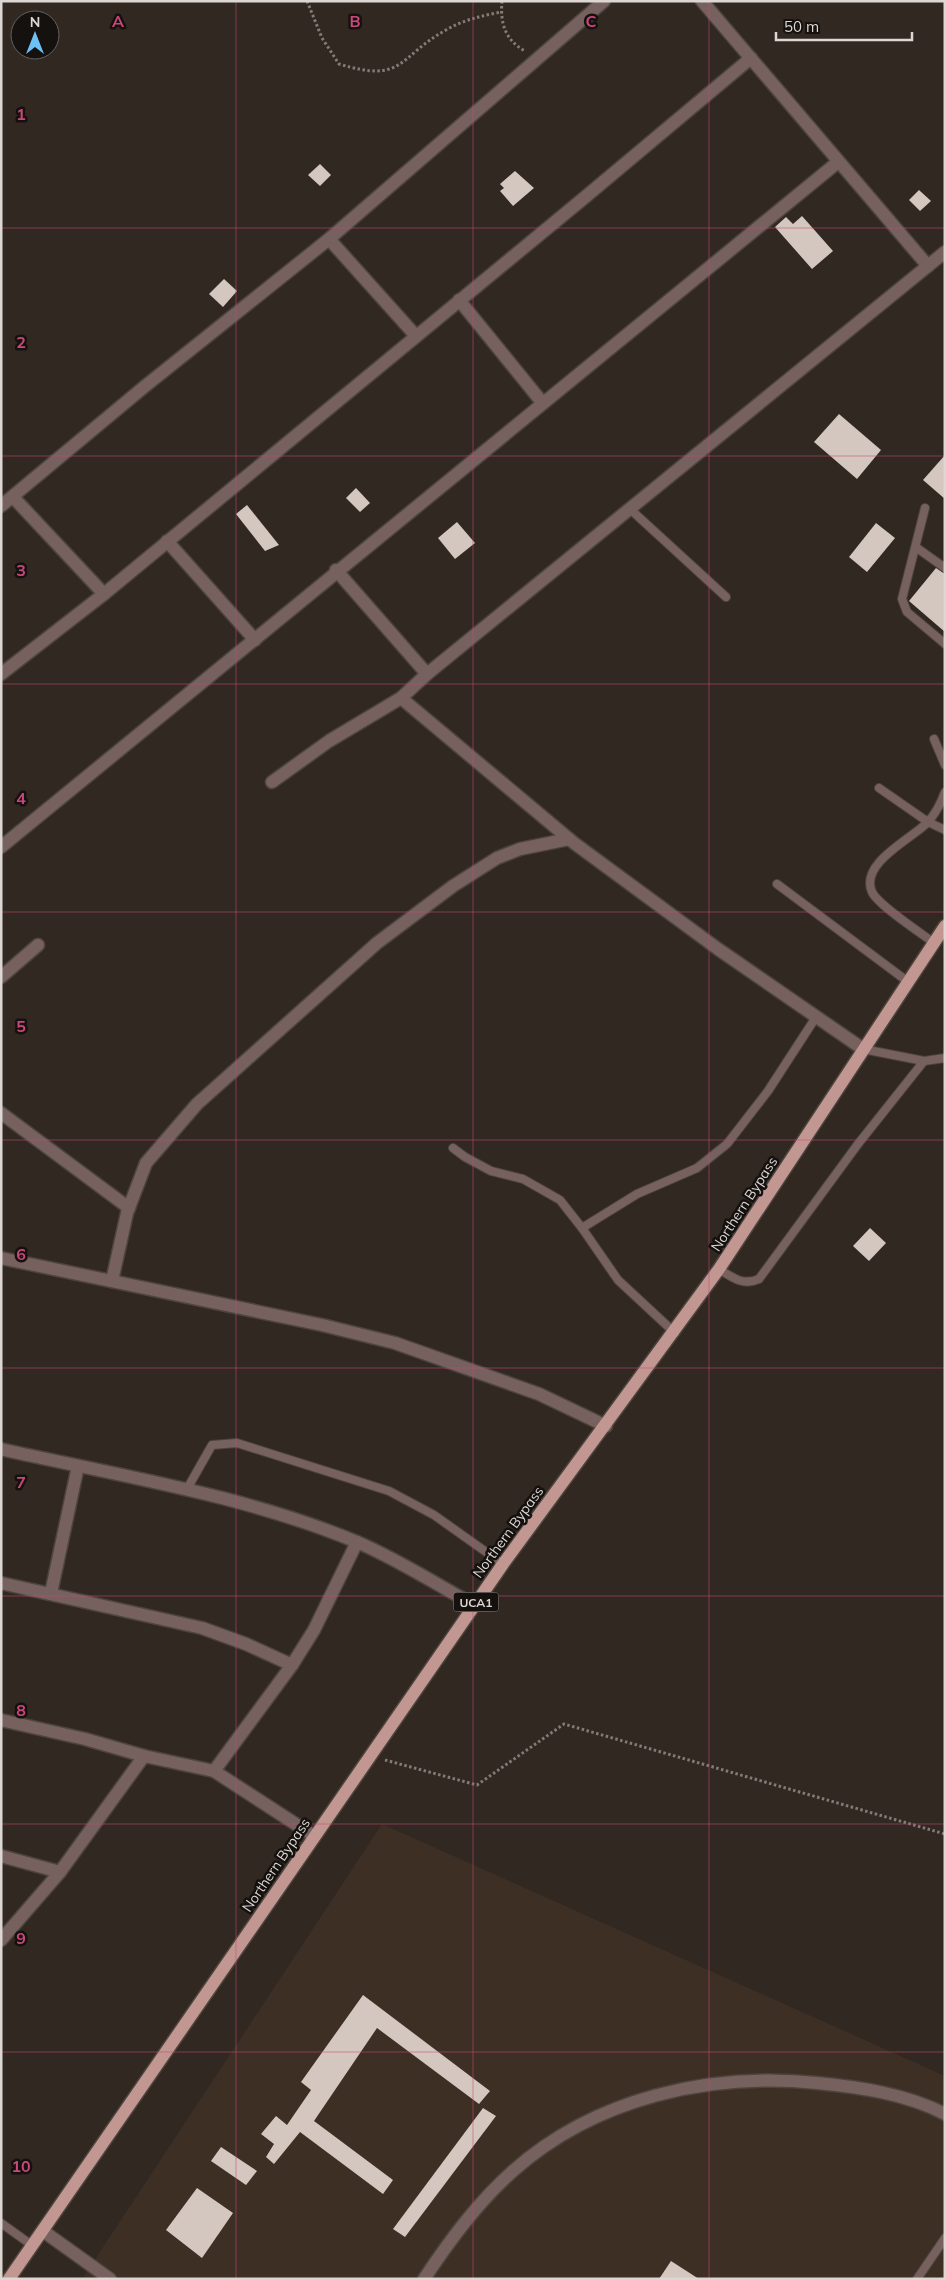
<svg xmlns="http://www.w3.org/2000/svg" width="946" height="2280" font-family="Mulish,sans-serif">
<style>
.built{fill:#3e2f25}
.building{fill:#d4c7c0}
.lines{fill:none;stroke-linecap:round;stroke-linejoin:round}
.lane-casing{stroke:#4d443e;stroke-width:10}
.street-casing{stroke:#4d443e;stroke-width:15}
.primary-casing{stroke:#4d443e;stroke-width:15}
.path{stroke:#837b76;stroke-width:3;stroke-dasharray:2.5 2.5;stroke-linecap:butt}
.lane{stroke:#76615e;stroke-width:8}
.street{stroke:#76615e;stroke-width:12}
.primary{stroke:#c29791;stroke-width:12}
.grid{fill:none;stroke:#c94879;stroke-width:1;stroke-opacity:0.55}
.labels{text-anchor:middle;dominant-baseline:central;stroke-width:5;stroke-linejoin:round;paint-order:stroke}
.shield{fill:#15110f;stroke:#a19c98;stroke-width:1}
.shield-label{font-size:12px;font-weight:bold;fill:#ddd7d3}
.street-label{font-size:14px;fill:#ddd7d3;stroke:#15110f}
.grid-label{font-size:16px;text-anchor:middle;font-weight:bold;fill:#c94879;stroke:#15110f;stroke-width:5;stroke-linejoin:round;paint-order:stroke}
</style>
<rect width="100%" height="100%" fill="#312822"/>
<path class="built" d="M382 1824 945 2076V2279H82Z"/>
<g class="building">
<path d="M320 164 331 175 320 186 308 175Z"/>
<path d="M515 171 534 188 513 206 500 191 504 188 500 184Z"/>
<path d="M919 190 931 201 920 211 909 200Z"/>
<path d="M802 216 833 251 812 269 775 227 786 217 793 224Z"/>
<path d="M224 279 237 291 223 307 209 294Z"/>
<path d="M839 414 881 450 857 479 814 442Z"/>
<path d="M945 455V499L923 480Z"/>
<path d="M356 488 370 503 360 512 346 498Z"/>
<path d="M247 505 279 545 265 551 236 514Z"/>
<path d="M457 522 475 543 455 559 438 538Z"/>
<path d="M876 523 895 538 867 572 849 557Z"/>
<path d="M936 568 945 574V632L909 601Z"/>
<path d="M870 1228 886 1243 869 1261 853 1246Z"/>
<path d="M363 1995 490 2091 479 2104 377 2028 314 2121 393 2180 383 2194 300 2132 274 2164 266 2157 274 2144 261 2134 276 2116 287 2125 311 2090 301 2082Z"/>
<path d="M483 2108 496 2116 405 2237 393 2229Z"/>
<path d="M221 2147 257 2171 246 2185 211 2161Z"/>
<path d="M197 2188 233 2213 202 2258 166 2230Z"/>
<path d="M671 2261 699 2279H659Z"/>
</g>
<g class="lines">
<defs>
<g id="lane">
<path d="M925 508 902 599 907 612 945 644"/>
<path d="M630 509 726 597"/>
<path d="M917 548 945 568"/>
<path d="M934 739 945 765"/>
<path d="M879 788 928 822 945 830"/>
<path d="M777 884 907 981"/>
<path d="M934 943C921 933 878 905 872 892 859 863 913 838 928 822 936 813 941 803 945 792"/>
<path d="M863 1049 924 1061"/>
<path d="M453 1148 465 1157 491 1171 523 1179 560 1200 582 1228"/>
<path d="M719 1269C733 1278 743 1286 759 1279L858 1144 924 1061 945 1058"/>
<path d="M675 1333 618 1280 582 1228 637 1194 697 1168 727 1144 768 1091 816 1017"/>
<path d="M187 1489 212 1445 237 1443 389 1491 434 1515 503 1564"/>
<path d="M1 2223 33 2246"/>
<path d="M917 2279 945 2238"/>
</g>
<g id="street">
<path d="M702 1 928 266"/>
<path d="M329 239 416 336"/>
<path d="M459 300 541 401"/>
<path d="M13 497 104 594"/>
<path d="M1 506 144 387 329 239 604 1"/>
<path d="M167 541 255 640"/>
<path d="M336 570 427 674"/>
<path d="M1 674 104 594 584 198 751 58"/>
<path d="M401 698 574 843 718 949 863 1049"/>
<path d="M272 782 329 741 401 698 427 674 945 252"/>
<path d="M1 847C280 618 558 388 838 162"/>
<path d="M1 977 38 945"/>
<path d="M1 1113 129 1208"/>
<path d="M1 1258 322 1325 395 1343 539 1394 606 1426"/>
<path d="M112 1281 127 1213 146 1163 197 1104 377 943 453 886 497 858 520 849 569 839"/>
<path d="M1 1449C120 1476 244 1495 357 1542 397 1559 436 1584 474 1605"/>
<path d="M1 1583 202 1628 246 1644 292 1665"/>
<path d="M51 1593 78 1466"/>
<path d="M1 1720 85 1739 144 1756 214 1771 314 1836"/>
<path d="M214 1771 292 1665 314 1630 357 1542"/>
<path d="M1 1856 60 1872"/>
<path d="M1 1940 60 1872 144 1756"/>
<path d="M43 2231 110 2279"/>
<path d="M424 2279C450 2240 478 2202 513 2171 595 2098 710 2072 817 2083 859 2087 907 2094 945 2114"/>
</g>
<path id="primary" d="M9 2279 503 1564 719 1269 945 926"/>
</defs>
<use href="#lane" class="lane-casing"/>
<use href="#street" class="street-casing"/>
<use href="#primary" class="primary-casing"/>
<g class="path">
<path d="M307 1 322 38 339 64C405 84 397 57 446 30 463 20 481 16 501 12"/>
<path d="M502 1C500 23 505 40 525 51"/>
<path d="M385 1760 477 1785 564 1724 945 1834"/>
</g>
<use href="#lane" class="lane"/>
<use href="#street" class="street"/>
<use href="#primary" class="primary"/>
</g>
<path class="grid" d="M236 1V2279M473 1V2279M709 1V2279M1 228H945M1 456H945M1 684H945M1 912H945M1 1140H945M1 1368H945M1 1596H945M1 1824H945M1 2052H945"/>
<g class="labels">
<rect class="shield" x="453.5" y="1592.5" width="45" height="19" rx="4"/>
<g class="shield-label">
<text x="476" y="1602">UCA1</text>
</g>
<g class="street-label">
<text transform="translate(744 1204) rotate(-57)">Northern Bypass</text>
<text transform="translate(508 1532) rotate(-54)">Northern Bypass</text>
<text transform="translate(276 1865) rotate(-56)">Northern Bypass</text>
</g>
</g>
<g class="grid-label">
<text x="118" y="27">A</text>
<text x="355" y="27">B</text>
<text x="591" y="27">C</text>
<text x="21" y="120">1</text>
<text x="21" y="348">2</text>
<text x="21" y="576">3</text>
<text x="21" y="804">4</text>
<text x="21" y="1032">5</text>
<text x="21" y="1260">6</text>
<text x="21" y="1488">7</text>
<text x="21" y="1716">8</text>
<text x="21" y="1944">9</text>
<text x="21" y="2172">10</text>
</g>
<rect width="946" height="2280" fill="none" stroke="#ddd7d3" stroke-width="5"/>
<g transform="translate(35 35)"><circle r="24" fill="#15110f" stroke="#65605d"/>
<path d="M0-4L9 19L0 12L-9 19Z" fill="#6dc2f3"/>
<text y="-8" font-size="14" font-weight="bold" text-anchor="middle" fill="#ddd7d3">N</text>
</g>
<path d="M776 32v8h136v-8" fill="none" stroke="#ddd7d3" stroke-width="2.5"/>
<text x="784" y="32" font-size="15" fill="#ddd7d3" stroke="#15110f" stroke-width="4" paint-order="stroke">50 m</text>
</svg>
